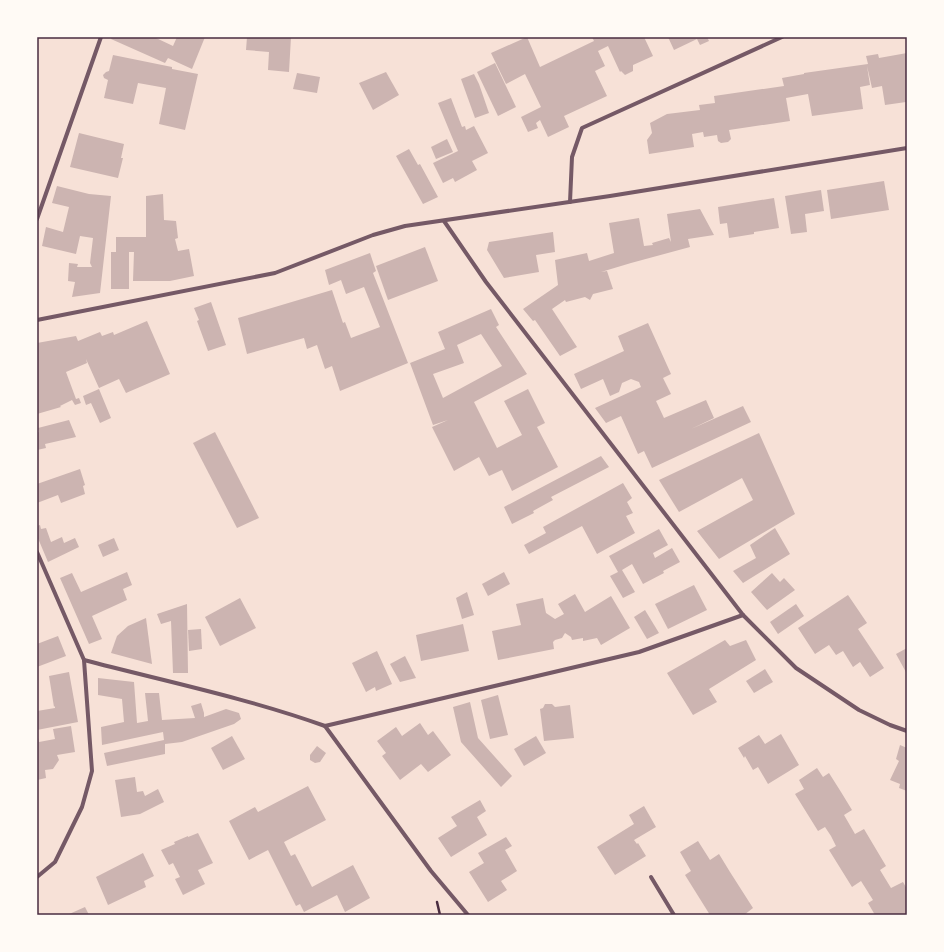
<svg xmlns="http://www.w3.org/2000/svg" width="944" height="952" font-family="Commissioner,sans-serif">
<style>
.building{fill:#ccb4b1;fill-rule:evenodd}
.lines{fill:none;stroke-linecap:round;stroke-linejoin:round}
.path{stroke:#4a2c40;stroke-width:2.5}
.minor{stroke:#755966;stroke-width:4}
.neatline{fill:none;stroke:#4a2c40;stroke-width:1.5}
</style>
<rect width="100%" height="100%" fill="#f7e1d7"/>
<g class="building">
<path d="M112 37H154L173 46 177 37H205L192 69 168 58 165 63 111 39Z"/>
<path d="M247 37H291L289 72 268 70 269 52 246 50Z"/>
<path d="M527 37 540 67 594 41 592 37H644L653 56 633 65V71L625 75 621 71 620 72 608 46 598 51 605 66 595 71 607 96 564 116 569 127 548 137 540 120 536 123 538 128 528 132 521 117 541 107 525 74 506 84 491 53Z"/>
<path d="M668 37H707L709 41 700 45 697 39 674 50Z"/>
<path d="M907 53V102H906L885 105 882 86 872 88 867 66 870 85 860 87 863 109 812 116 808 94 786 98 790 121 729 130 731 139 728 142 721 143 718 141 717 135 704 137 703 132 692 134 694 147 649 154 647 140 652 133 650 123 667 114 700 110 699 105 715 103 714 96 784 86 782 78 804 74V73L868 64 866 56 878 54 879 58Z"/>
<path d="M113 55 172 67V69L198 74 185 130 159 124 166 88 138 83 133 104 104 98 108 80 104 78 103 75 106 72 109 71Z"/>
<path d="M495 63 516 107 498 116 477 72Z"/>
<path d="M386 72 399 95 373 110 359 83Z"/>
<path d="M297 73 320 77 317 93 293 89Z"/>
<path d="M474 74 479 84 489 113 475 118 461 79Z"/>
<path d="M451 98 462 127 465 126 466 130 474 126 488 153 472 161 477 170 455 182 453 178 443 183 433 163 458 151 452 137 438 103Z"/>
<path d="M79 133 124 144 121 158H123L118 178 70 167Z"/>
<path d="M447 139 453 152 436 159 431 147Z"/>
<path d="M409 149 418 165 420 164 438 197 423 204 396 156Z"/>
<path d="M884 181 889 210 831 219 827 190Z"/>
<path d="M57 186 89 194 111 196 100 293 72 297 75 282 68 281 69 263 78 264 77 267H92L90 263 93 238 80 236 76 254 42 246 46 227 63 232 69 207 52 203Z"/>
<path d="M821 190 824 211 805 214 807 232 791 234 785 196Z"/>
<path d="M163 194 164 220 176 221 178 238 175 239 178 251 189 249 194 276 170 281H133L134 252H129V289H111V252H116V237H146V196Z"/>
<path d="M774 198 779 228 754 232V234L729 238 727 223 720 224 718 207Z"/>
<path d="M700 209 714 235 688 239 690 247 631 263 601 272 607 271 613 289 593 294 590 300 585 297 566 302 565 300 552 309 577 347 560 356 535 320 533 321 523 309 558 285 555 260 587 253 589 261 614 253 609 223 639 218 644 246 653 245 652 243 669 238 671 242 667 214Z"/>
<path d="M553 232 555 252 536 255 539 272 504 278 487 250 489 242Z"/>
<path d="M425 247 438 281 388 300 376 266Z"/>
<path d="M370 253 376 271 373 273 408 363 340 391 332 366 325 369 317 345 307 349 304 338 247 354 238 318 332 290 343 323 345 322 351 338 380 327 364 287 346 294 341 280 329 285 325 270Z"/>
<path d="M211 302 226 345 208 351 197 321 199 320 194 308Z"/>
<path d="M491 309 499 325 496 327 527 374 474 402 497 448 522 435 504 401 528 389 545 423 537 427 558 467 512 491 502 470 489 476 479 457 454 471 432 427 448 420 433 425 410 363 445 349 438 332ZM481 334 502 366 443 398 433 374 464 363 457 345Z"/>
<path d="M147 321 170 374 126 393 119 379 99 388 86 359 87 363 66 372 76 399 79 398 81 403 75 405 72 400 60 406 61 407 37 414V343L76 336 78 341 100 332 102 336 113 332 114 335Z"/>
<path d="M648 323 671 374 663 378 671 394 656 401 664 418 706 400 714 418 691 429 743 406 751 422 652 468 644 451 638 454 621 416 606 423 595 408 641 387 639 382 631 379 622 383 619 392 610 396 603 379 581 389 574 374 624 351 618 336Z"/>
<path d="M99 389 111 418 100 423 91 403 86 405 83 396Z"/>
<path d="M69 420 76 437 45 444 46 448 37 450V433L39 432 38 428Z"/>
<path d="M215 432 259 518 237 528 193 443Z"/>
<path d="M759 433 795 514 719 559 697 531 753 500 742 478 679 512 659 480Z"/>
<path d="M601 456 609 467 551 497 553 500 533 511 534 513 512 524 504 507Z"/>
<path d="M80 469 85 485 83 486 85 494 61 503 58 495 37 503V484Z"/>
<path d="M623 483 632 498 627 502 633 513 626 516 635 533 597 554 582 526 529 554 524 545 546 533 543 527Z"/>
<path d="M40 525 41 529 46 528 51 542 62 537 64 543 75 538 79 547 48 562 37 536V526Z"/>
<path d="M775 528 790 554 743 583 733 571 756 558 750 545Z"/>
<path d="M659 529 668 545 653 553 655 558 672 548 680 562 663 571 664 573 643 584 632 564 622 570 635 592 623 598 610 576 618 572 609 556Z"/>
<path d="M114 538 119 550 103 557 98 545Z"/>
<path d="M127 572 132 585 123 589 127 600 92 616 102 639 89 644 60 578 72 573 81 592Z"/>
<path d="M504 572 510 584 488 596 482 584Z"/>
<path d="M772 573 780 582 784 578 795 590 767 610 751 592Z"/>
<path d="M694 585 707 610 668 629 655 604Z"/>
<path d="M467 592 474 615 462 619 456 598Z"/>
<path d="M575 594 585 612 611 596 630 628 601 645 597 638 583 641V638L572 640 571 637 565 633 562 638 555 640 553 642 554 649 498 660 492 631 521 625 516 604 543 598 546 613 555 619 564 614 558 604Z"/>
<path d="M848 595 867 623 858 629 884 668 870 677 860 662 853 667 843 651 836 655 829 645 815 654 798 628Z"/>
<path d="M240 598 256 628 220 646 205 617Z"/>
<path d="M187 604 188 673H173L171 621 161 624 157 614Z"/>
<path d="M796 604 804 616 778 634 770 622Z"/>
<path d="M645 610 659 633 647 639 634 617Z"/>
<path d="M146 618 152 664 111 653 117 636 128 626Z"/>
<path d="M463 624 469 651 421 661 416 635Z"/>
<path d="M201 629 202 649 189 651 188 630Z"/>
<path d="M58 636 66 656 37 667V644Z"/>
<path d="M725 640 730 646 746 640 756 660 709 689 717 702 693 715 667 673Z"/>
<path d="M907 648V674L896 654Z"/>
<path d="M377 651 392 684 376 691 375 687 366 692 352 663Z"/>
<path d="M405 656 416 678 400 682 390 664Z"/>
<path d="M765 669 773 682 754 693 746 681Z"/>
<path d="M69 672 78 722 37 730V711L55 708V706L54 707 49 676Z"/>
<path d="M98 678 134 682 137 723 148 721 145 693H159L162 720 195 718 191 706 201 703 204 713V717L226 709 239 713 241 719 234 724 182 742 165 744V754L107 766 104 753 164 740 163 732 102 745 101 727 124 722 122 699 98 695Z"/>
<path d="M498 695 508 735 490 739 481 700Z"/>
<path d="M470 702 478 738 512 776 501 787 461 742 453 707Z"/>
<path d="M545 704H552L555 707 570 705 574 738 544 741 540 709 543 708Z"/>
<path d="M420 723 428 735 433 731 451 755 428 772 421 764 400 780 382 756 386 753 377 741 396 727 402 736Z"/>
<path d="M71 726 75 752 57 755 59 760 53 769 45 770 46 778 37 780V733L39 742 55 739 53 729Z"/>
<path d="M781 734 799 765 768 784 758 767 753 770 745 756 744 758 738 748 759 735 765 744Z"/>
<path d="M232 736 245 759 223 770 211 748Z"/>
<path d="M536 736 546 753 524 766 514 749Z"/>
<path d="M900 745 907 748V791L899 788 900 784 890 780 899 761 896 759Z"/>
<path d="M317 746 326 753 320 762 315 763 310 760V755Z"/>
<path d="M817 768 823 777 829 773 841 792 852 810 844 815 855 834 864 829 886 866 880 870 891 888 903 882 907 889V915H875L868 903 873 900 861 881 852 887 829 850 836 846 831 836 825 827 818 831 795 794 804 789 799 780Z"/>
<path d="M135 777 137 792 143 791 145 796 158 789 164 802 140 814 121 817 115 780Z"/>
<path d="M308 786 326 820 284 842 291 856 295 854 312 887 353 865 370 898 345 912 337 895 304 912 300 904 296 906 268 850 249 860 229 821 255 807 258 812Z"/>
<path d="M480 800 486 811 477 817 487 835 451 857 438 838 457 826 451 817Z"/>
<path d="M644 806 656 827 634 840 637 844 638 843 646 856 615 875 597 847 634 824 629 815Z"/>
<path d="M198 833 213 863 198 870 205 884 183 895 175 879 180 877 173 863 169 865 161 850 175 844 174 842 188 836V837Z"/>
<path d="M506 837 512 846 505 850 517 871 501 881 507 890 488 902 469 872 484 863 478 853Z"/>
<path d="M698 841 710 860 719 854 730 872 753 908 744 915H710L685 875 691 871 680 852Z"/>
<path d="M143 853 154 876 144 881 146 887 108 905 96 877Z"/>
<path d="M85 907 89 915H67Z"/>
</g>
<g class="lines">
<path class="path" d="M437 902 440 915"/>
<g class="minor">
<path d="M570 202 572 157 582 128 782 37"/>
<path d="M37 219 101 37"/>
<path d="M444 221 486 282 743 615 796 668 859 710 890 725 907 731"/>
<path d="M37 320 275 273 373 235 405 226 610 196 907 148"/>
<path d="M37 552 84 660 92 771 82 807 55 862 37 877"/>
<path d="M84 660C164 681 247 698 325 726L639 652 743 615"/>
<path d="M325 726 431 871 468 915"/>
<path d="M651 877 674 915"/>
</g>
</g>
<rect width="944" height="952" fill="none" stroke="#fffaf5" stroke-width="76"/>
<rect x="38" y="38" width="868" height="876" class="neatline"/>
</svg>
